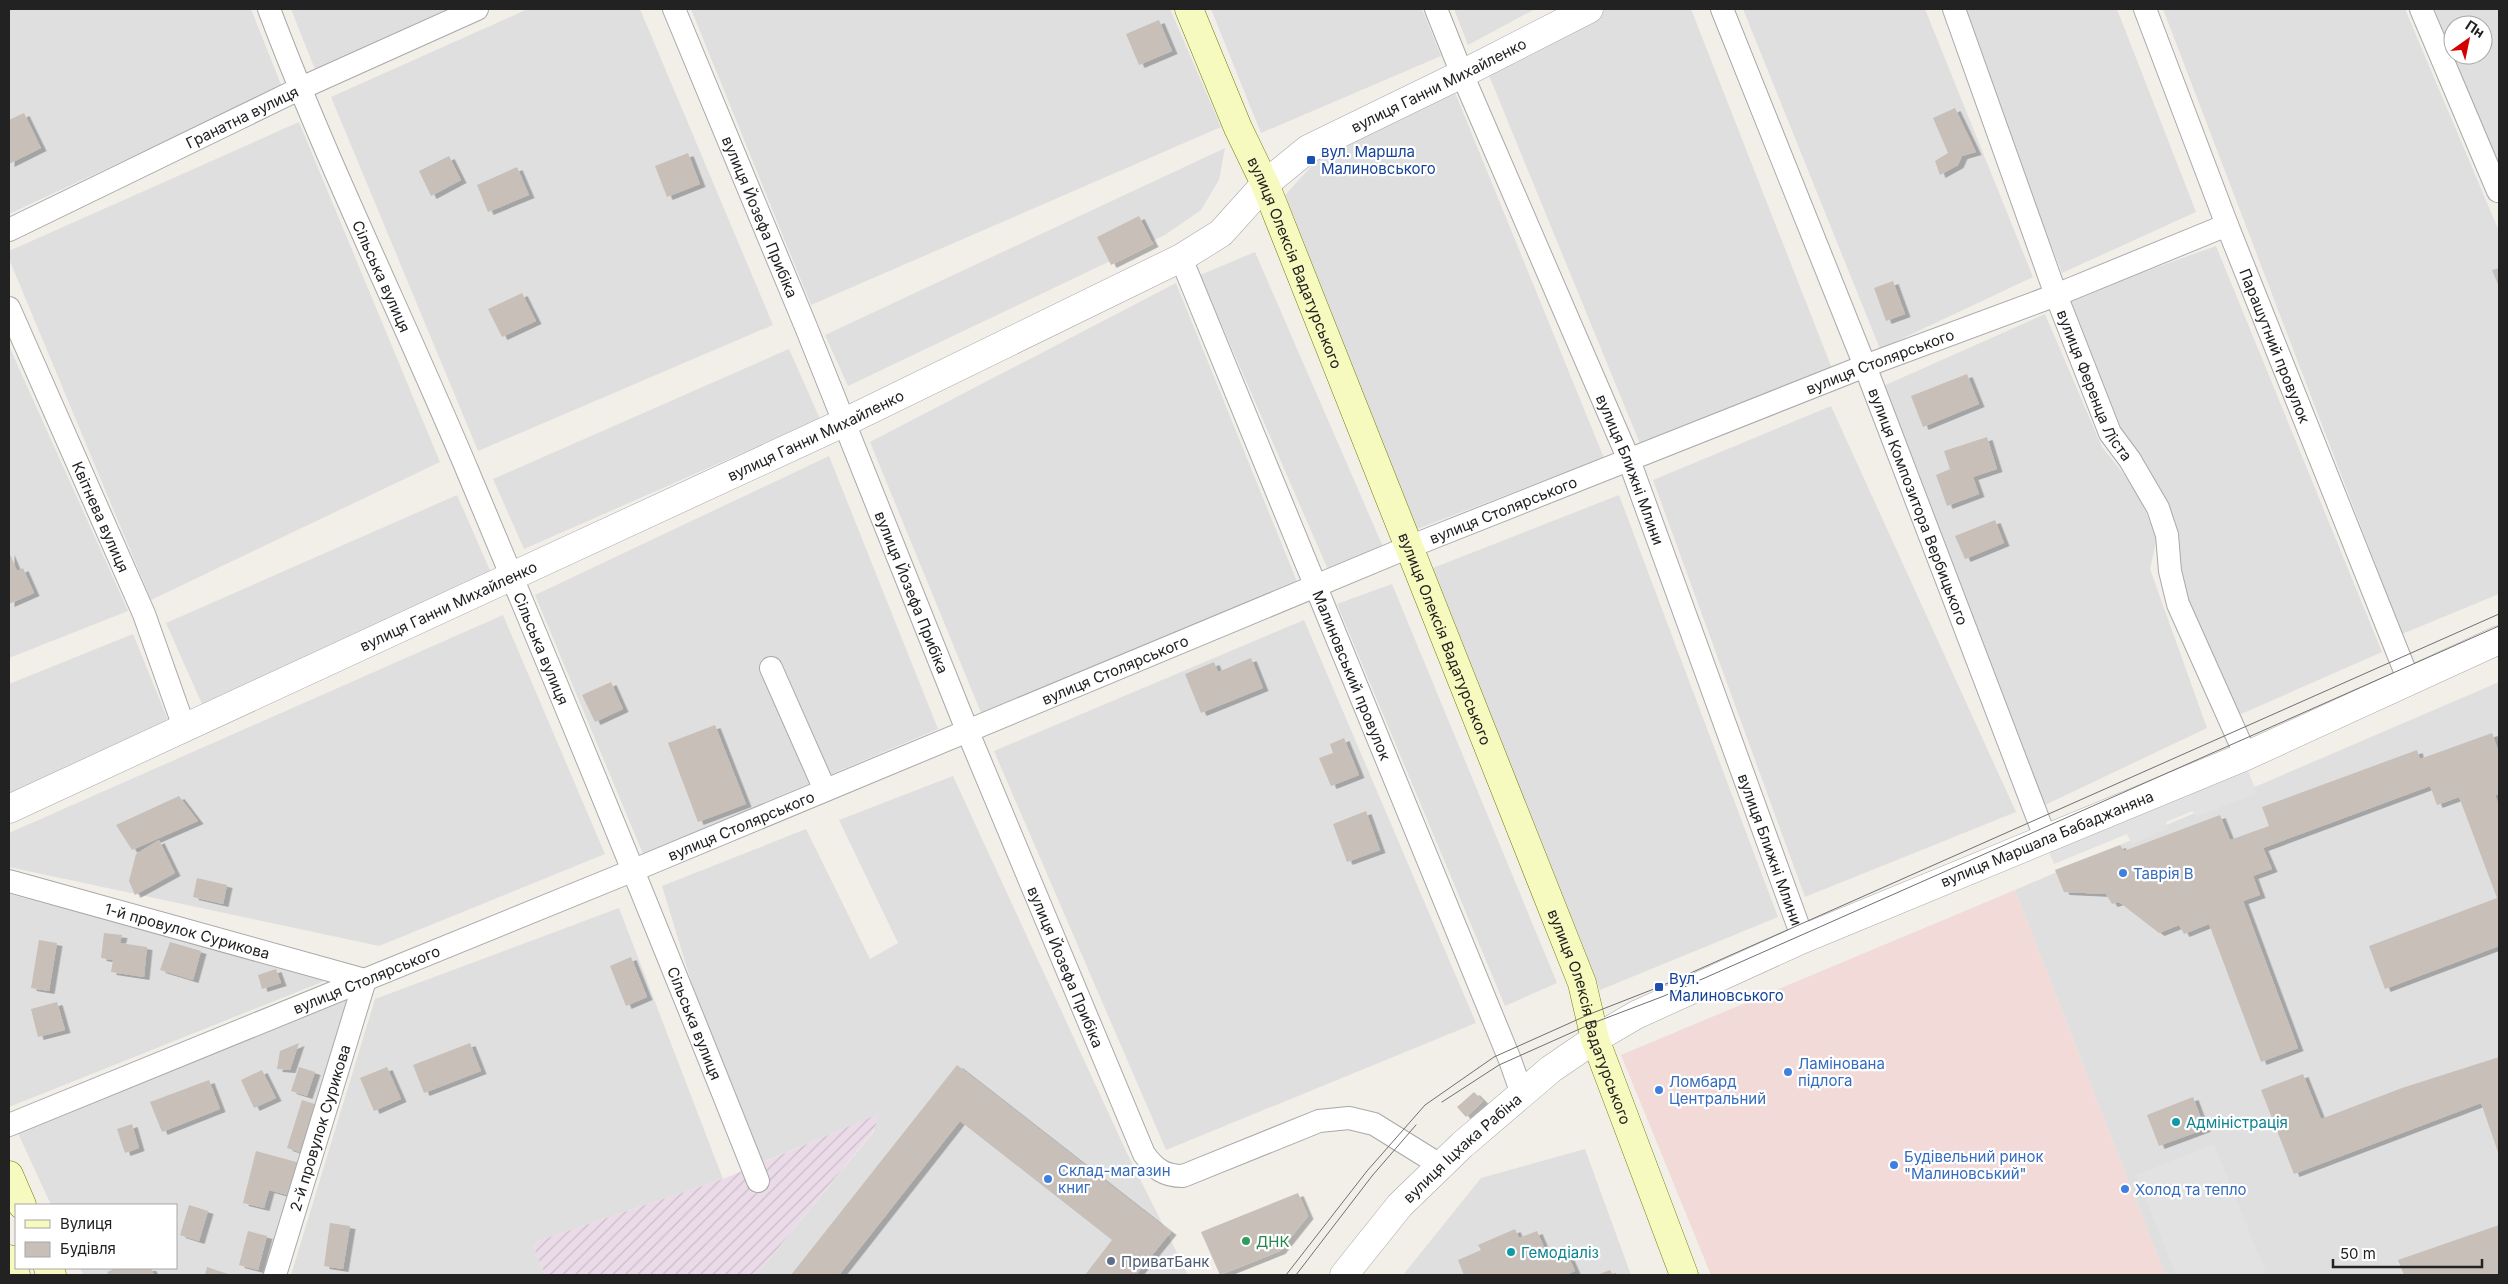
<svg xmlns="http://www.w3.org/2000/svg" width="2508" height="1284" font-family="Inter,sans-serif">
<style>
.residential{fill:#e0dfdf;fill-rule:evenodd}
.commercial{fill:#f2dad9}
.industrial{fill:url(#industrial-furrows)}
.parking{fill:#e2e2e2}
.building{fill:#c7bfb8;filter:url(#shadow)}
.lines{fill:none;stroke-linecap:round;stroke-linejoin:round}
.minor-casing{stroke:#a9a9a9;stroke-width:24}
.tertiary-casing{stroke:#a9a9a9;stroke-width:29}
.secondary-casing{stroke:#707d05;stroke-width:29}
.minor{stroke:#fff;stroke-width:22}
.tertiary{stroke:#fff;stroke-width:28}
.secondary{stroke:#f7fabf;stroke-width:28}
.tram{stroke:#707070;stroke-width:1}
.transit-dot{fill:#1a4fb4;stroke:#fff;stroke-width:2}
.shop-dot{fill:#3f7fe0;stroke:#fff;stroke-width:2}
.culture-dot{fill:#0f9aa8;stroke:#fff;stroke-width:2}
.leisure-dot{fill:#2e9e5b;stroke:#fff;stroke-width:2}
.service-dot{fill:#5c6f8a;stroke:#fff;stroke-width:2}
.labels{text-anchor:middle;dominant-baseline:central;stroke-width:4.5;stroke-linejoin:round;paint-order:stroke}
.street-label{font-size:15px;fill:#222;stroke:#fff}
.transit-label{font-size:15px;fill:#164399;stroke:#fff;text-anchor:start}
.shop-label{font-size:15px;fill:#366cbe;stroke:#fff;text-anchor:start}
.culture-label{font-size:15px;fill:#0d838f;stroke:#fff;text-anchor:start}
.leisure-label{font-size:15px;fill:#27864d;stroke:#fff;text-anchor:start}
.service-label{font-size:15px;fill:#4e5e75;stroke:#fff;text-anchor:start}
</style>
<defs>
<pattern id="industrial-furrows" width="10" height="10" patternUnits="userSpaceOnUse" patternTransform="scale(1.25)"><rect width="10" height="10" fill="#ebdbe8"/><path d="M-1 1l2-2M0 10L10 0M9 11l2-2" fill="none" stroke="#c9bcc7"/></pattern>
<filter id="shadow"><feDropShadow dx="5.5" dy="3" stdDeviation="0" flood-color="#0004"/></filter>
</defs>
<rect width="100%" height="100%" fill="#f2efe9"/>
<g class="residential">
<path d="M9 9H251L282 87 9 214Z"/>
<path d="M291 9H451L316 72Z"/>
<path d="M528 9H640L773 325 478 451 331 97Z"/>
<path d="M691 9H1170L1221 127 811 305Z"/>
<path d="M1211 9H1422L1441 56 1261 133Z"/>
<path d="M1454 9H1535L1468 45Z"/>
<path d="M1602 9H1691L1833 371 1643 451 1488 73Z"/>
<path d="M1743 9H1925L2033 277 1880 349Z"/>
<path d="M1960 9H2117L2196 212 2062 273Z"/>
<path d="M2163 9H2405L2499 231V594L2402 634Z"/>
<path d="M2435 9H2499V191L2489 171ZM2453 25H2483V55H2453Z"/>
<path d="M1454 90 1604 458 1417 529 1285 195 1319 158Z"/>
<path d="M299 122 440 462 151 600 9 259V251Z"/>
<path d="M1225 148 1219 180 1201 210 1165 235 848 386 825 335Z"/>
<path d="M2216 246 2382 652 2239 715 2169 572 2177 537 2113 432 2068 299Z"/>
<path d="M1255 252 1384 549 1329 572 1200 275Z"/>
<path d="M1176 283 1300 589 984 720 870 442Z"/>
<path d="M2045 314 2102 447 2136 489 2157 538 2150 569 2207 728 2045 805 1881 387Z"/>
<path d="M9 346 128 611 9 658Z"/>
<path d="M789 349 820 419 524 549 493 479Z"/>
<path d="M1831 406 2016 812 1805 897 1653 480Z"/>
<path d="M829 456 938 729 643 854 535 595Z"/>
<path d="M457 495 492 575 202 704 166 623Z"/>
<path d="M1619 495 1778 917 1600 990 1433 568Z"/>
<path d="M1392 584 1557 983 1505 1006 1337 604Z"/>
<path d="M503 615 605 854 379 946 9 867V833Z"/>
<path d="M1304 620 1476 1023 1166 1150 994 751Z"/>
<path d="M133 634 170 725 9 796V684Z"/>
<path d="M2499 682V1275H2165L2015 890Z"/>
<path d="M953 776 1126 1151 1188 1275H756L874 1131 878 1115 748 1168 662 886 806 829 870 959 898 943 839 820Z"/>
<path d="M9 894 332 978 9 1107Z"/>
<path d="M619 908 723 1179 532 1243 545 1275H291L375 999Z"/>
<path d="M355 991 272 1275H83L80 1268H176V1205H51L16 1129Z"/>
<path d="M1585 1149 1631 1275H1403L1481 1178Z"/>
</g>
<path class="commercial" d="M2015 890 2165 1275H1711L1621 1055Z"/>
<path class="industrial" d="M879 1114 874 1130 756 1275H545L532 1243 723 1179Z"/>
<g class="parking">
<path d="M2248 771 2257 793 2196 817 2193 811 2166 822 2168 829 2132 844 2127 834 2054 864 2049 852Z"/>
<path d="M2214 1144 2267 1275H2176L2136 1175Z"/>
</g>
<g class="building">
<path d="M1159 20 1172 51 1139 65 1126 34Z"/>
<path d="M1955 108 1976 152 1962 156 1958 165 1940 175 1935 161 1948 153 1933 118Z"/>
<path d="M24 113 41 148 9 164V120Z"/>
<path d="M688 153 700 184 667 197 655 166Z"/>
<path d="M449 156 461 180 431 196 419 171Z"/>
<path d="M517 167 529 195 488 212 477 185Z"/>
<path d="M1139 216 1153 244 1111 265 1097 237Z"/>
<path d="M2499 268V287L2492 270Z"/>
<path d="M1893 281 1905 314 1886 321 1874 288Z"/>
<path d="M522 293 536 321 502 337 488 309Z"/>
<path d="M1967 374 1979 404 1923 427 1911 396Z"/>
<path d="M1987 437 1997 469 1973 477 1979 494 1947 506 1936 475 1950 469 1944 451Z"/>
<path d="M1995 520 2004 543 1965 559 1955 536Z"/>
<path d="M9 552 17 571 23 568 34 593 9 604Z"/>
<path d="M1251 658 1263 688 1201 713 1185 674 1214 662 1218 672Z"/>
<path d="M611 682 623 709 595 722 582 695Z"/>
<path d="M715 725 746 804 698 822 668 743Z"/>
<path d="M2492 733 2499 753V794L2495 795 2499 806V946L2385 989 2369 946 2497 898 2459 797 2437 805 2430 786 2263 848 2272 869 2253 876 2260 895 2243 901 2298 1048 2261 1062 2209 924 2184 934 2179 925 2159 933 2119 902 2112 904 2106 894 2064 892 2055 870 2120 845 2124 851 2220 815 2230 840 2269 826 2262 807 2417 750 2420 759Z"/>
<path d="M1344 738 1359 775 1331 786 1319 758 1333 753 1330 744Z"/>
<path d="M179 796 198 821 132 850 116 825Z"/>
<path d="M1366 811 1380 850 1347 862 1333 824Z"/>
<path d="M159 840 175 873 135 895 129 881 136 854Z"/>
<path d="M197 878 227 885 223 904 193 897Z"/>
<path d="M104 933 122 935 120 943 147 947 144 977 111 972 113 960 101 958Z"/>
<path d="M39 940 57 943 49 991 31 988Z"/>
<path d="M170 942 201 951 193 980 160 970Z"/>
<path d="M631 957 647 997 626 1006 610 966Z"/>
<path d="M276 969 281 983 262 989 258 975Z"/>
<path d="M57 1002 65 1030 38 1037 31 1009Z"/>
<path d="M299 1043 290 1070 277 1069 280 1051Z"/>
<path d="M470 1043 481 1071 424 1093 413 1065Z"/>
<path d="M2499 1057V1155L2481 1103 2294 1174 2261 1090 2303 1074 2321 1119 2402 1088Z"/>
<path d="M957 1065 1171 1232 1136 1275H1085L1112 1240 960 1121 839 1275H791Z"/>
<path d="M299 1067 315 1072 307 1096 291 1091Z"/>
<path d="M387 1067 401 1099 374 1111 360 1078Z"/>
<path d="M262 1070 276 1098 254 1108 241 1080Z"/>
<path d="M209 1080 220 1109 162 1132 150 1102Z"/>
<path d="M1474 1092 1483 1101 1466 1117 1457 1107Z"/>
<path d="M2193 1097 2205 1129 2159 1146 2147 1115Z"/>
<path d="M302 1100 324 1107 309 1155 287 1148Z"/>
<path d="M132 1124 139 1148 125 1153 117 1129Z"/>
<path d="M256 1151 300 1163 291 1196 269 1190 264 1208 243 1203Z"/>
<path d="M1298 1193 1308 1216 1280 1251 1220 1275 1201 1232Z"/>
<path d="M189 1205 208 1211 199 1241 180 1235Z"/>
<path d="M330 1223 350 1226 343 1269 324 1266Z"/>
<path d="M2499 1225V1275H2404L2398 1260Z"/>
<path d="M1515 1229 1519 1238 1537 1231 1547 1254 1564 1246 1575 1271 1566 1275H1470L1469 1273 1464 1275 1458 1260 1481 1250 1478 1245Z"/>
<path d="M248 1231 267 1236 258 1270 239 1265Z"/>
<path d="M207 1267 231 1275H205Z"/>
<path d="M116 1268H151L154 1275H109L107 1272Z"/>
<path d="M1610 1270 1613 1275H1597Z"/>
</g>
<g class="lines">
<defs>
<g id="minor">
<path id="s1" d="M269 9C328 166 403 317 468 472 567 708 664 944 758 1181"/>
<path id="s2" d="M674 9 806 327 967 730 1144 1154C1155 1169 1164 1176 1183 1176L1319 1121 1349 1118 1374 1124 1440 1165"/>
<path id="s3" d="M1436 9 1462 74 1629 460 1803 939"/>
<path id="s4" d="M1722 9 1865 366 2045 837"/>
<path id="s5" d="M1954 9 2056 295 2110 433 2130 460 2158 508 2167 535 2170 571 2178 604 2246 756"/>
<path id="s6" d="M2145 9 2227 225 2409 681"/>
<path d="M2421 9 2498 191"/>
<path id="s7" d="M9 230 299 89 477 9"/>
<path id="s8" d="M1181 258 1510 1060 1522 1094"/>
<path id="s9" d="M9 308 144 614 184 727"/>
<path d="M771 668 825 790"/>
<path id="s10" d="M9 881 365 980 275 1275"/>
<path id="s11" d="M9 1125 634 870 1409 547 1865 366 2056 295 2227 225"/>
</g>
<g id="tertiary">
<path id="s12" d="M9 809 843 423 1181 258 1221 233 1265 184 1308 149 1462 74 1589 9"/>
<path id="s13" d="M1344 1275 1400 1205 1462 1145 1551 1069 1595 1039 1636 1015 1803 939 2246 756 2499 640"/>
</g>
<g id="secondary">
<path id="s14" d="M1189 9 1238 128 1265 184 1582 983 1595 1039 1684 1275"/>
<path d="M9 1175 22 1205"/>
<path d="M9 1259 16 1275"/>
<path d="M48 1268 52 1275"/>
</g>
</defs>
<use href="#minor" class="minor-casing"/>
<use href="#tertiary" class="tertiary-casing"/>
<use href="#secondary" class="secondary-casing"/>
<use href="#minor" class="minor"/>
<use href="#tertiary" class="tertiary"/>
<use href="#secondary" class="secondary"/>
<g class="tram">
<path d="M1442 1102 1499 1065 1593 1023 1664 996 2499 626"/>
<path d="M1286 1275 1367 1171 1425 1105 1494 1057 1590 1014 1659 987 2499 614"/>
<path d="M1296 1275 1372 1176 1416 1125"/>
</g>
</g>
<g class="transit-dot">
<rect x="1306" y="155" width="10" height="10" rx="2.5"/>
<rect x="1654" y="982" width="10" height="10" rx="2.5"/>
</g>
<g class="shop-dot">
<circle cx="2123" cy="873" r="5"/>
<circle cx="1788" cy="1072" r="5"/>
<circle cx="1659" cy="1090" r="5"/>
<circle cx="1894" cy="1165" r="5"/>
<circle cx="1048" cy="1179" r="5"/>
<circle cx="2125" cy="1189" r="5"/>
</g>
<g class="culture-dot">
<circle cx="2176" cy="1122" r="5"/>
<circle cx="1511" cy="1252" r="5"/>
</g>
<circle class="leisure-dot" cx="1246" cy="1241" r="5"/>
<circle class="service-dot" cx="1111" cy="1261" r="5"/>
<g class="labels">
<g class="street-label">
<text stroke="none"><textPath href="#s12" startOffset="1609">вулиця Ганни Михайленко</textPath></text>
<text stroke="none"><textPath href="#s7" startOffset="259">Гранатна вулиця</textPath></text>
<text stroke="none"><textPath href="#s2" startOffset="225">вулиця Йозефа Прибіка</textPath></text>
<text stroke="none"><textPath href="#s14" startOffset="275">вулиця Олексія Вадатурського</textPath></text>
<text stroke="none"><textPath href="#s1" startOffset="290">Сільська вулиця</textPath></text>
<text stroke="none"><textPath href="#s6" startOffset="361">Парашутний провулок</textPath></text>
<text stroke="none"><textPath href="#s11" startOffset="2021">вулиця Столярського</textPath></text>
<text stroke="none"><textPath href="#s5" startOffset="402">вулиця Ференца Ліста</textPath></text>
<text stroke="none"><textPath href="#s12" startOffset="889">вулиця Ганни Михайленко</textPath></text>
<text stroke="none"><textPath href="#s3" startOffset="500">вулиця Ближні Млини</textPath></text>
<text stroke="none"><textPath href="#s4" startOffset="535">вулиця Композитора Вербицького</textPath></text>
<text stroke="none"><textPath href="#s11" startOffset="1616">вулиця Столярського</textPath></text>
<text stroke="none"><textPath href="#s9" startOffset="228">Квітнева вулиця</textPath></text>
<text stroke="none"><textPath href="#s2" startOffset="630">вулиця Йозефа Прибіка</textPath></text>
<text stroke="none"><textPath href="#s12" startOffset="484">вулиця Ганни Михайленко</textPath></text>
<text stroke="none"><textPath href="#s14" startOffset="680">вулиця Олексія Вадатурського</textPath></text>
<text stroke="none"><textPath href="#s1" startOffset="695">Сільська вулиця</textPath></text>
<text stroke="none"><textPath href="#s11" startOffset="1196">вулиця Столярського</textPath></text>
<text stroke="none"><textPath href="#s8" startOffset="451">Малиновський провулок</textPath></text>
<text stroke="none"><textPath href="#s11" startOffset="791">вулиця Столярського</textPath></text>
<text stroke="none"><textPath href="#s13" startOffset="841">вулиця Маршала Бабаджаняна</textPath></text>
<text stroke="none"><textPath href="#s3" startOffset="905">вулиця Ближні Млини</textPath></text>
<text stroke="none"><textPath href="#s10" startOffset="185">1-й провулок Сурикова</textPath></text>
<text stroke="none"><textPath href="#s2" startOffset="1035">вулиця Йозефа Прибіка</textPath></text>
<text stroke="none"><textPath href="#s11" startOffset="386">вулиця Столярського</textPath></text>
<text stroke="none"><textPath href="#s14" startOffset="1085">вулиця Олексія Вадатурського</textPath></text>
<text stroke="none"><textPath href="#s1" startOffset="1100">Сільська вулиця</textPath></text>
<text transform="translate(320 1128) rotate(-73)">2-й провулок Сурикова</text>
<text stroke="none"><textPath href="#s13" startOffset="174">вулиця Іцхака Рабіна</textPath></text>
</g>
<g class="transit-label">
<text x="1321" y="151">вул. Маршла<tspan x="1321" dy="17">Малиновського</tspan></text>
<text x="1669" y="978">Вул.<tspan x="1669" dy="17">Малиновського</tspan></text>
</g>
<g class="shop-label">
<text x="2133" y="873">Таврія В</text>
<text x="1798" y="1063">Ламінована<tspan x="1798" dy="17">підлога</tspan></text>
<text x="1669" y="1081">Ломбард<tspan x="1669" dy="17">Центральний</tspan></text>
<text x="1904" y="1156">Будівельний ринок<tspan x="1904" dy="17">"Малиновський"</tspan></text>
<text x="1058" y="1170">Склад-магазин<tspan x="1058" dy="17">книг</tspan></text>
<text x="2135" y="1189">Холод та тепло</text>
</g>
<g class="culture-label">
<text x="2186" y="1122">Адміністрація</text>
<text x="1521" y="1252">Гемодіаліз</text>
</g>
<g class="leisure-label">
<text x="1256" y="1241">ДНК</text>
</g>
<g class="service-label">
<text x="1121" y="1261">ПриватБанк</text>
</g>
</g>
<rect width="2508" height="1284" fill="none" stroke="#222222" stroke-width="20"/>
<rect x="15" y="1204" width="162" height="65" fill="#ffffff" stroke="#a7a7a7"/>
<rect x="25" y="1220" width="25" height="8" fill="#f7fabf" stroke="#a7a7a7"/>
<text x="60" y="1229" font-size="15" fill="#222222">Вулиця</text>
<rect x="25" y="1242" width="25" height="15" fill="#c7bfb8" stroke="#a7a7a7"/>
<text x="60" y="1254" font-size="15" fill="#222222">Будівля</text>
<g transform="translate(2468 40) rotate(33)"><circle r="24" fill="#ffffff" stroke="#a7a7a7"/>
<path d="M0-4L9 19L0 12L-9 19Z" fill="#d40000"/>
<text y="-8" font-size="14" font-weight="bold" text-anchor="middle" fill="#222222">Пн</text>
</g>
<path d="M2333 1259v8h149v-8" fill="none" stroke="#222222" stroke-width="2.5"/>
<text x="2340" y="1259" font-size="15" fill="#222222" stroke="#ffffff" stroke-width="4" paint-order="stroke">50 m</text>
</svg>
